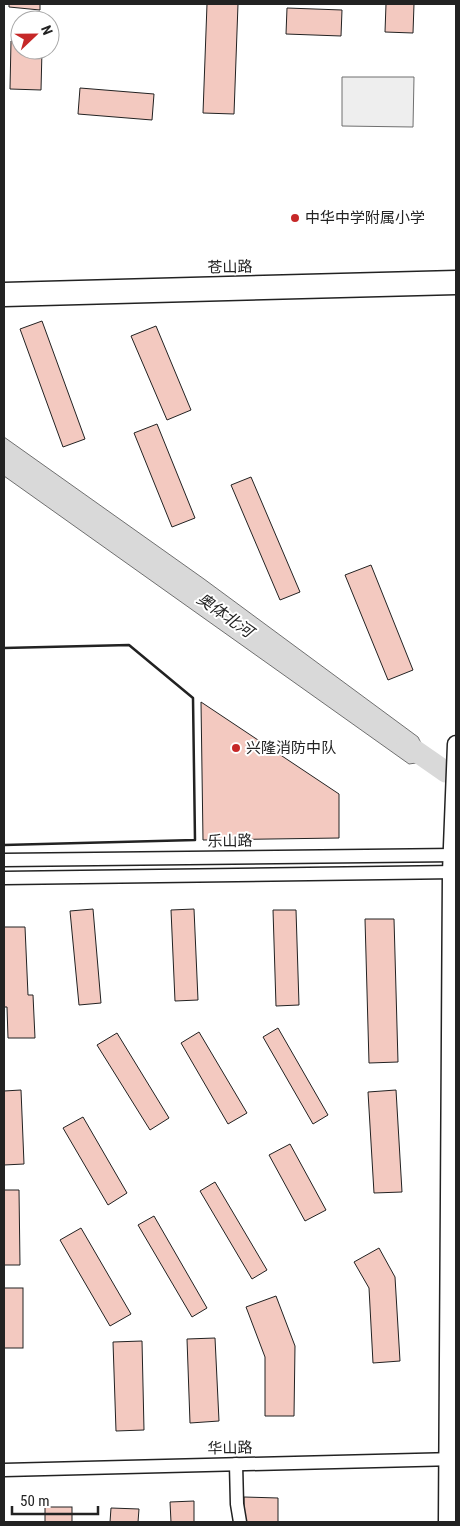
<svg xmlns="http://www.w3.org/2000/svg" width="460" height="1526" font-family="'Roboto Condensed','Noto Sans SC',sans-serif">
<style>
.green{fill:#eee;stroke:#6f6f6f}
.water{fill:#d9d9d9;stroke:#6f6f6f}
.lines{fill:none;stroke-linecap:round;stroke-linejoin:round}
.river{stroke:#d9d9d9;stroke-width:21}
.building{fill:#f3c9c0;stroke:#222}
.minor-casing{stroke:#222;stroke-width:15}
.major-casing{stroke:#222;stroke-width:19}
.minor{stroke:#fff;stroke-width:12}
.major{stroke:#fff;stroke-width:16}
.wall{stroke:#222;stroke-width:2.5}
.poi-dot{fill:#c62828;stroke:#fff;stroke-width:2}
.labels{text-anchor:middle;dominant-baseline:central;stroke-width:4;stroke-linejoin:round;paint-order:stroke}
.poi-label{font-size:15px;fill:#222;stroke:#fff;text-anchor:start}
.street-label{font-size:15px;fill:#222;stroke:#fff}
.water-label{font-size:16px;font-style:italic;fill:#222;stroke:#fff}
</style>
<rect width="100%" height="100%" fill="#fff"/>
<path class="green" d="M342 77H414L413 127 342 126Z"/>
<path class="water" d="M4 437 204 579 418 737 430 761 409 764 4 476Z"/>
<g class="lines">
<path class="river" d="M407 745 446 772"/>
</g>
<g class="building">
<path d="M9 4H40V10L9 7Z"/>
<path d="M207 4H238L234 114 203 113Z"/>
<path d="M386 4H414L413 33 385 32Z"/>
<path d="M287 8 342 10 341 36 286 34Z"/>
<path d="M11 41 20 42V50H42L41 90 10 89Z"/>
<path d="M80 88 154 94 152 120 78 114Z"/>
<path d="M42 321 85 439 63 447 20 329Z"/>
<path d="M156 326 191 410 167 420 131 336Z"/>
<path d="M157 424 195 518 172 527 134 433Z"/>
<path d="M251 477 300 592 280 600 231 485Z"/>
<path d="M371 565 413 670 388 680 345 575Z"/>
<path d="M201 702 339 794V838L203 840Z"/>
<path d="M93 909 101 1003 79 1005 70 911Z"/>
<path d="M194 909 198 1000 175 1001 171 910Z"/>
<path d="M273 910H296L299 1005 276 1006Z"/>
<path d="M365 919H394L398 1062 369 1063Z"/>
<path d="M4 927H25L28 995H33L35 1038H8L7 1007H4Z"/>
<path d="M278 1028 328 1115 313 1124 263 1037Z"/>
<path d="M199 1032 247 1113 228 1124 181 1043Z"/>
<path d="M117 1033 169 1118 150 1130 97 1045Z"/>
<path d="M21 1090 24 1164 4 1165V1091Z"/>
<path d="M396 1090 402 1192 374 1193 368 1092Z"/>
<path d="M83 1117 127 1193 108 1205 63 1128Z"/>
<path d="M290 1144 326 1210 305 1221 269 1155Z"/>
<path d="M215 1182 267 1270 252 1279 200 1191Z"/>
<path d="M4 1190H19L20 1265H4Z"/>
<path d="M154 1216 207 1308 192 1317 138 1225Z"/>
<path d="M81 1228 131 1314 110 1326 60 1240Z"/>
<path d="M379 1248 395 1277 400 1361 373 1363 369 1288 354 1262Z"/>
<rect x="4" y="1288" width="19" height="60"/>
<path d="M276 1296 295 1346 294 1416H265V1357L246 1307Z"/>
<path d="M215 1338 219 1421 190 1423 187 1339Z"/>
<path d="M142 1341 144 1430 116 1431 113 1342Z"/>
<path d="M244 1497 278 1498V1522H244Z"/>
<path d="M194 1501V1522H171L170 1502Z"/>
<rect x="45" y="1507" width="27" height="15"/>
<path d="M111 1508 139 1509 138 1522H110Z"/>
</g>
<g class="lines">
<defs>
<g id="minor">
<path d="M4 289 456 277"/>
<path d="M4 300 456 288"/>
<path d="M4 860 456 855"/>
<path d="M4 878 456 872"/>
<path d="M236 1464 237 1504 240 1522"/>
<path d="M4 1470 456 1459"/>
</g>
<path id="major" d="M447 1522 451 872 456 744"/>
</defs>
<use href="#minor" class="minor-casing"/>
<use href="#major" class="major-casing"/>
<use href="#minor" class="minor"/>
<use href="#major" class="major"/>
<path class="wall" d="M4 648 129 645 193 698 195 840 4 845"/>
</g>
<g class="poi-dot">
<circle cx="295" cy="218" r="5"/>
<circle cx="236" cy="748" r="5"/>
</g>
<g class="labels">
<g class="poi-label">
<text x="305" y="218">中华中学附属小学</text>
<text x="246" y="748">兴隆消防中队</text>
</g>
<g class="street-label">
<text transform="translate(230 267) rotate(-1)">苍山路</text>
<text transform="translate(230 841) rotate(-1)">乐山路</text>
<text transform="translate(230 1448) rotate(-1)">华山路</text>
</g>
<g class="water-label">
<text transform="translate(225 615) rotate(35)">奥体北河</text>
</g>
</g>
<rect width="460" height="1526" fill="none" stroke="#222222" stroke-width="10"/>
<g transform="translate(35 35) rotate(68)"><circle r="24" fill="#ffffff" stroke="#a7a7a7"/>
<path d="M0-4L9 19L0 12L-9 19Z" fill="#c62828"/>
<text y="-8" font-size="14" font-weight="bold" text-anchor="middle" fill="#222222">N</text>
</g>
<path d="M12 1506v8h86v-8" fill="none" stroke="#222222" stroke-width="2.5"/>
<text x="20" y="1506" font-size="15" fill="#222222" stroke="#ffffff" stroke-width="4" paint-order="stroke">50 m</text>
</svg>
